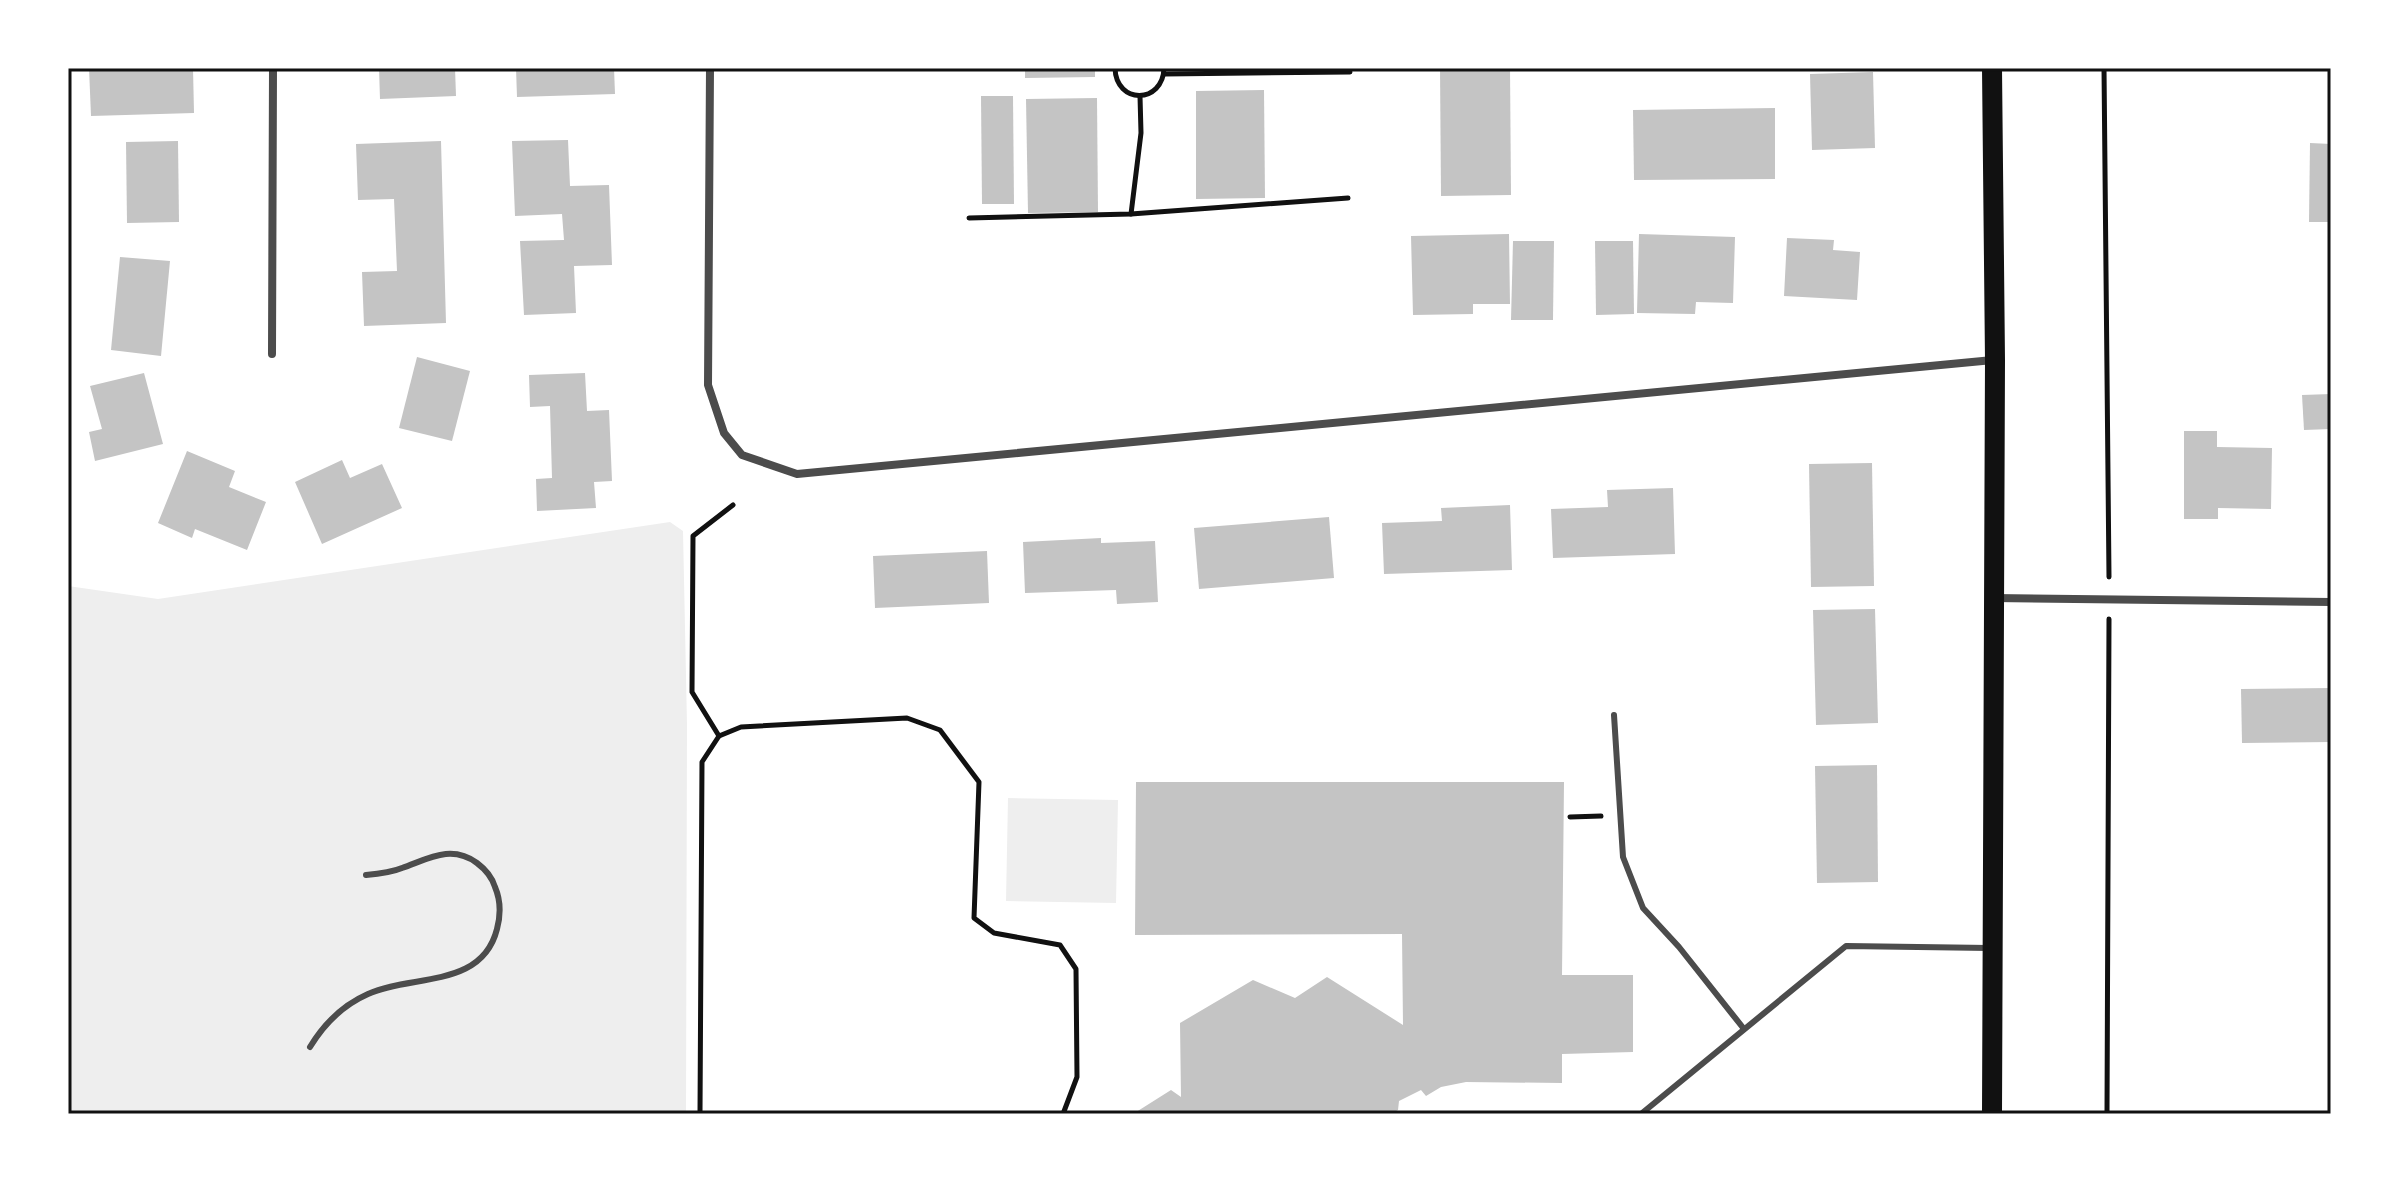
<svg xmlns="http://www.w3.org/2000/svg" width="2399" height="1182" font-family="Merriweather,serif">
<style>
.green{fill:#eee}
.building{fill:#c4c4c4}
.lines{fill:none;stroke-linecap:round;stroke-linejoin:round}
.path{stroke:#111;stroke-width:5}
.service{stroke:#4c4c4c;stroke-width:6}
.minor{stroke:#4c4c4c;stroke-width:8}
.primary{stroke:#111;stroke-width:20}
.neatline{fill:none;stroke:#111;stroke-width:3}
</style>
<rect width="100%" height="100%" fill="#fff"/>
<g class="green">
<path d="M670 522 683 531 687 725 686 1114H68V586L158 599Z"/>
<path d="M1008 798 1118 800 1116 903 1006 901Z"/>
</g>
<g class="building">
<path d="M89 68H193L194 113 91 116Z"/>
<path d="M379 68H455L456 96 380 99Z"/>
<path d="M516 68H614L615 94 517 97Z"/>
<path d="M1025 68H1095V77L1025 78Z"/>
<path d="M1440 68H1510L1511 195 1441 196Z"/>
<path d="M1873 72 1875 148 1812 150 1810 74Z"/>
<path d="M1264 90 1265 198 1196 199V91Z"/>
<path d="M981 96H1013L1014 204H982Z"/>
<path d="M1097 98 1098 212 1028 213 1026 99Z"/>
<path d="M1775 108V179L1634 180 1633 110Z"/>
<path d="M568 140 570 186 609 185 612 265 574 266 576 313 524 315 520 241 564 240 562 214 515 216 512 141Z"/>
<path d="M178 141 179 222 127 223 126 142Z"/>
<path d="M441 141 446 323 364 326 362 272 397 271 394 199 358 200 356 144Z"/>
<path d="M2310 143 2331 144V222H2309Z"/>
<path d="M1509 234 1510 304H1473V314L1413 315 1411 236Z"/>
<path d="M1639 234 1735 237 1733 303 1696 302 1695 314 1637 313Z"/>
<path d="M1787 238 1834 240 1833 250 1860 252 1857 300 1784 296Z"/>
<path d="M1513 241H1554L1553 320H1511Z"/>
<path d="M1595 241H1633L1634 314 1596 315Z"/>
<path d="M120 257 170 261 161 356 111 350Z"/>
<path d="M417 357 470 371 452 441 399 428Z"/>
<path d="M144 373 163 444 95 461 89 432 102 429 90 386Z"/>
<path d="M585 373 587 411 609 410 612 481 594 482 596 508 537 511 536 479 552 478 550 406 530 407 529 375Z"/>
<path d="M2331 394V429L2304 430 2302 395Z"/>
<path d="M2184 431H2217V447L2272 448 2271 509 2218 508V519H2184Z"/>
<path d="M187 451 235 471 229 487 266 502 247 550 195 529 192 538 158 523Z"/>
<path d="M342 460 350 478 382 464 402 508 322 544 295 482Z"/>
<path d="M1872 463 1874 586 1811 587 1809 464Z"/>
<path d="M1673 488 1675 554 1553 558 1551 509 1608 507 1607 490Z"/>
<path d="M1510 505 1512 570 1384 574 1382 523 1442 521 1441 508Z"/>
<path d="M1329 517 1334 578 1199 589 1194 528Z"/>
<path d="M1101 538V543L1155 541 1158 602 1117 604 1116 590 1025 593 1023 542Z"/>
<path d="M987 551 989 603 875 608 873 556Z"/>
<path d="M1875 609 1878 723 1816 725 1813 610Z"/>
<path d="M2331 688V742L2242 743 2241 689Z"/>
<path d="M1877 765 1878 882 1817 883 1815 766Z"/>
<path d="M1136 782H1564L1562 975H1633V1052L1562 1054V1083L1466 1082 1441 1087 1426 1096 1421 1090 1399 1101 1398 1110 1391 1114H1133L1171 1090 1181 1097 1180 1023 1253 980 1295 998 1327 977 1403 1025 1402 934 1135 935Z"/>
</g>
<g class="lines">
<g class="path">
<path d="M1115 68C1116 105 1163 104 1164 68"/>
<path d="M2104 68 2109 577"/>
<path d="M1164 74 1350 72"/>
<path d="M1131 214 1141 133 1140 96"/>
<path d="M969 218 1131 214 1348 198"/>
<path d="M719 736 692 692 693 536 733 505"/>
<path d="M1570 817 1601 816"/>
<path d="M700 1114 702 762 719 736 741 727 907 718 940 730 979 782 974 918 994 933 1060 945 1076 969 1077 1077 1063 1114"/>
<path d="M2107 1114 2109 619"/>
</g>
<g class="service">
<path d="M1614 715 1623 857 1643 908 1679 947 1744 1029"/>
<path d="M310 1047C324 1024 343 1005 368 994 411 974 482 989 497 929 501 914 501 901 495 887 492 877 485 869 477 863 451 844 428 859 402 868 390 873 378 874 366 875"/>
<path d="M1641 1114 1846 946 1989 948"/>
</g>
<g class="minor">
<path d="M710 68 708 385 724 433 742 455 797 474 1993 360"/>
<path d="M272 354 273 68"/>
<path d="M1993 598 2331 602"/>
</g>
<path class="primary" d="M1992 68 1995 360 1992 1114"/>
</g>
<rect width="2399" height="1182" fill="none" stroke="#ffffff" stroke-width="140"/>
<rect x="70" y="70" width="2259" height="1042" class="neatline"/>
</svg>
